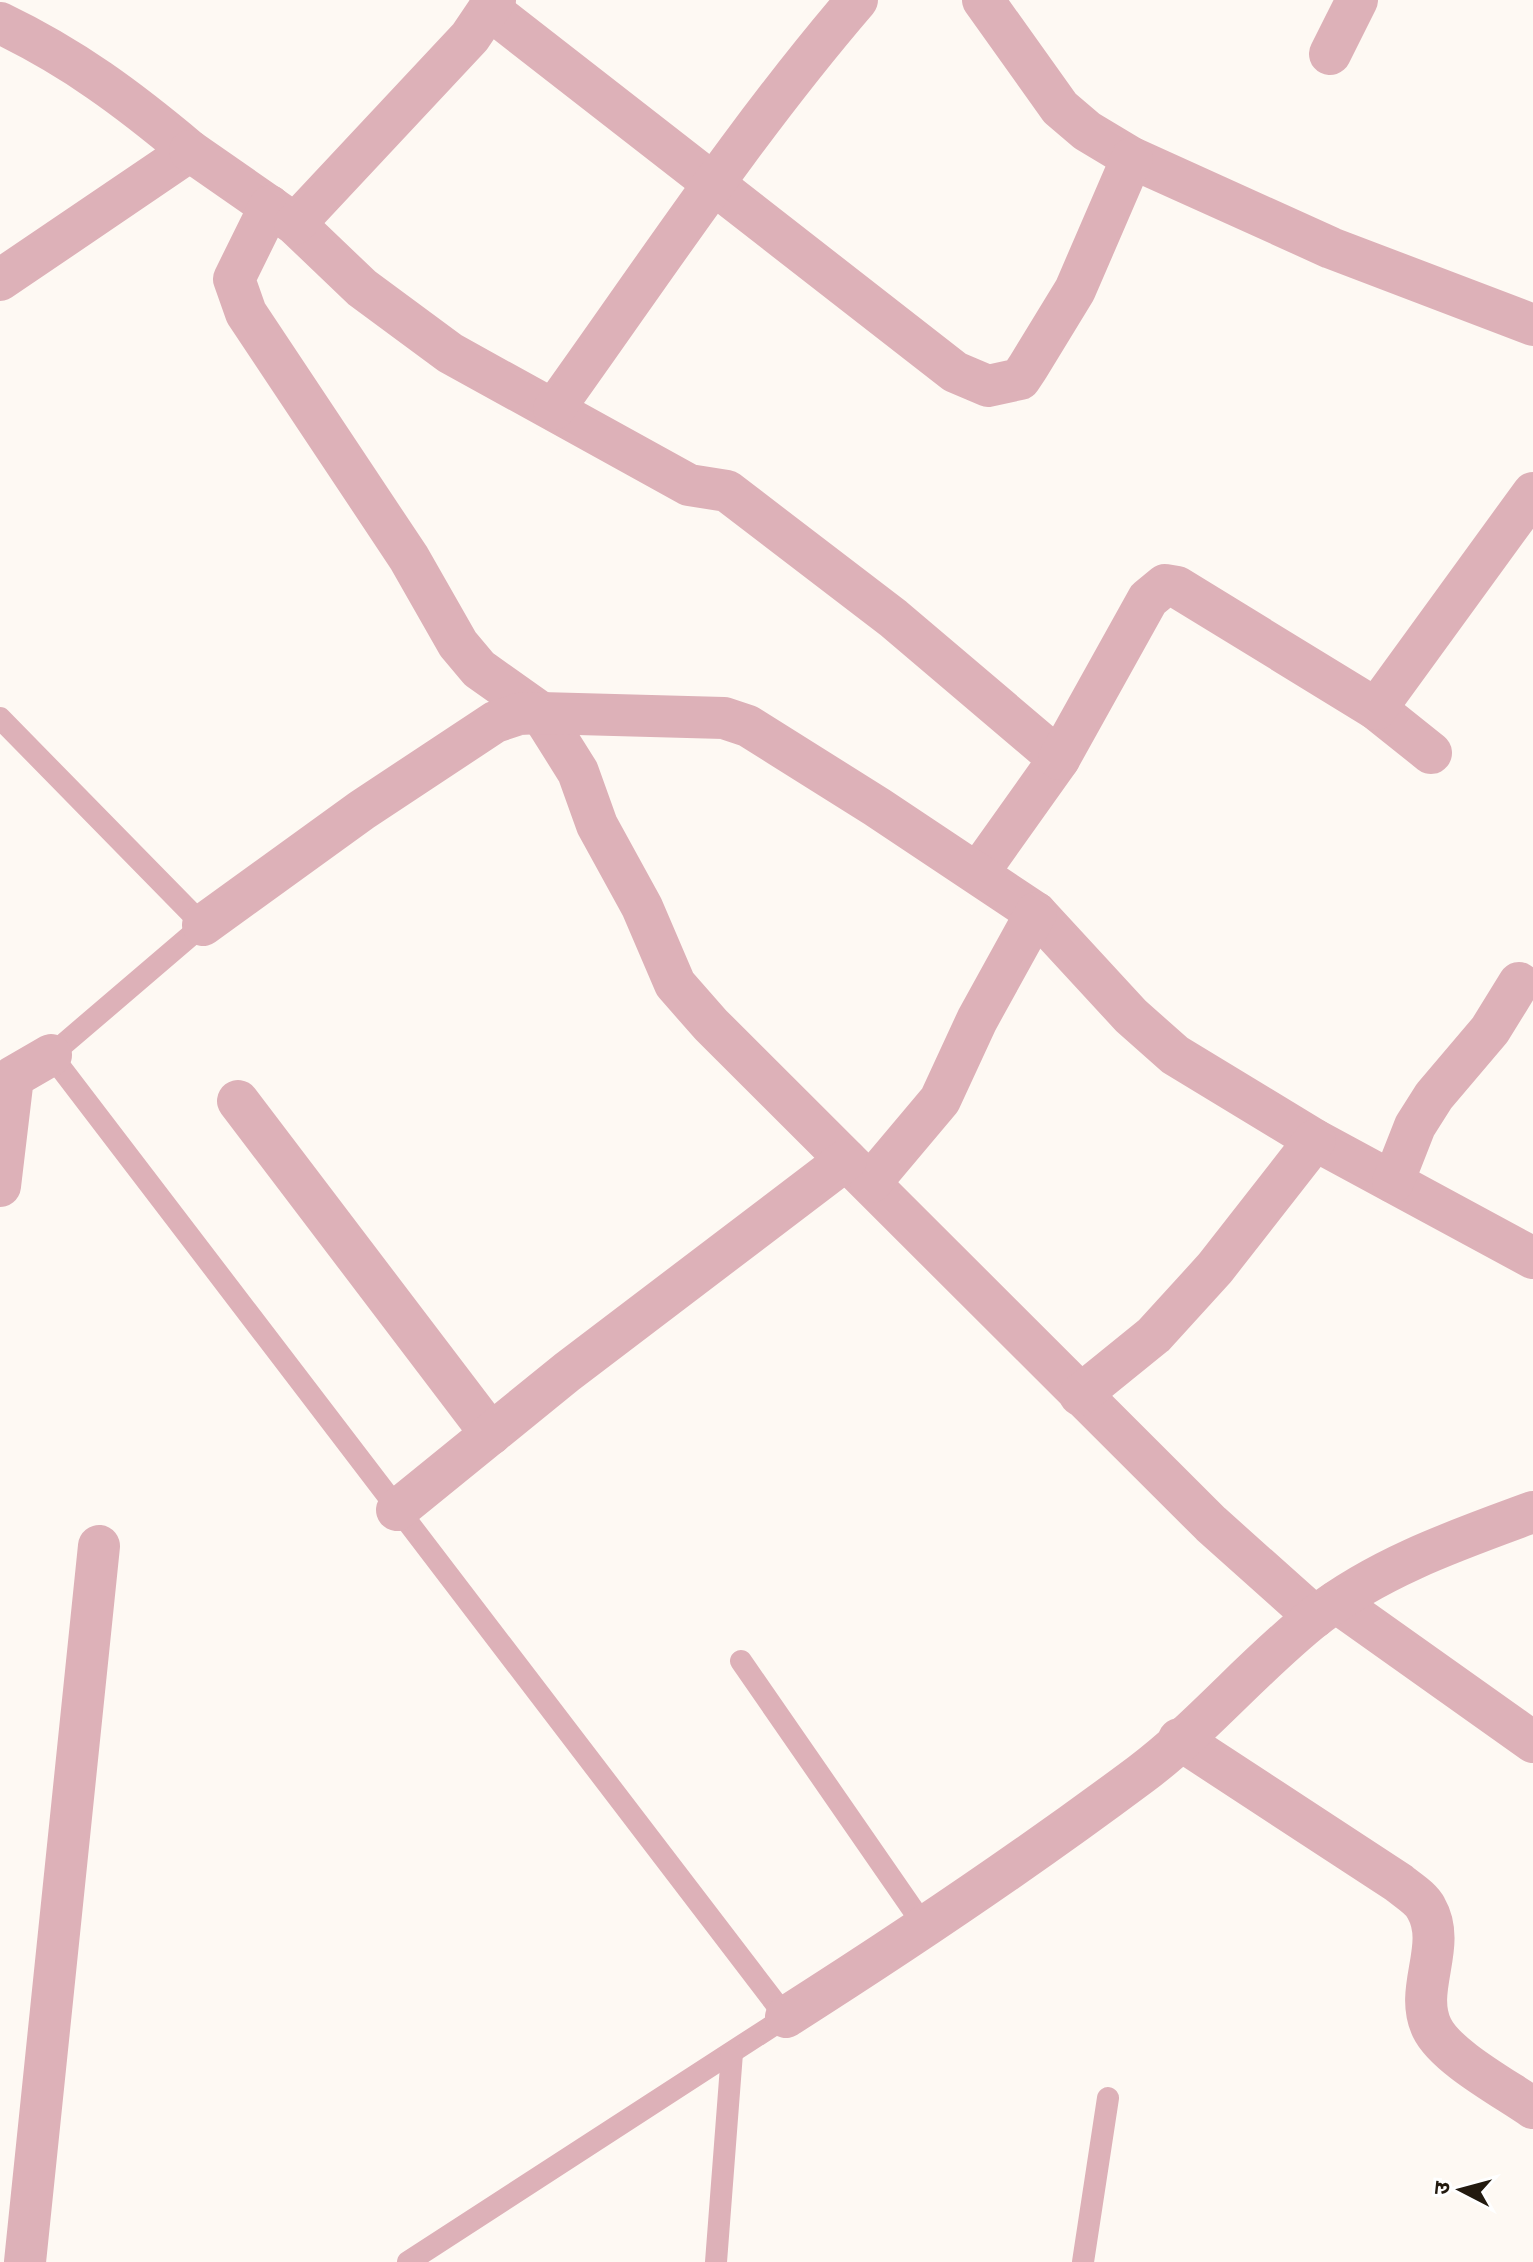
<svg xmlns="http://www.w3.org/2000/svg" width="1533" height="2262" font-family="'Sofia Sans Condensed','Noto Sans Devanagari',sans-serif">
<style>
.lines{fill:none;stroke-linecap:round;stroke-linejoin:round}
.lane{stroke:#ddb1b8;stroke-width:22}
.street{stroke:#ddb1b8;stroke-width:42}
</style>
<rect width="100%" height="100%" fill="#fef9f3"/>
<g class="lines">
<g class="lane">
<path d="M0 718 203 925 51 1055 786 2017 408 2262"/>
<path d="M741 1661 925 1927"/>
<path d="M716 2262 732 2053"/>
<path d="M1083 2262 1108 2098"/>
</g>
<g class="street">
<path d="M983 0 1060 108 1087 131 1132 158 1331 248 1533 325"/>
<path d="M489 9 955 372 988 386 1020 379 1028 367 1075 290 1132 158"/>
<path d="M0 23C73 58 128 99 190 151L0 280"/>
<path d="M1330 54 1357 0"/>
<path d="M190 151 295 224 362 288 450 353 689 485 727 491 893 618 1059 759 978 873"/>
<path d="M270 206 234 279 246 313 409 558 458 644 479 669 541 713 578 772 597 825 642 907 675 984 711 1025 1211 1524 1315 1617"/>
<path d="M295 224 470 37 495 0"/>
<path d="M554 409C653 271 746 129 857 0"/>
<path d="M1376 709 1431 753"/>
<path d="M1059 759 1148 599 1165 585 1177 587 1376 709 1533 493"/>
<path d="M203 925 362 810 495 722 519 714 541 713 724 718 748 726 877 807 1036 913 1131 1016 1175 1055 1315 1140 1533 1258"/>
<path d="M238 1101 491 1434"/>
<path d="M871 1182 940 1100 977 1020 1036 913"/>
<path d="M1393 1182 1415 1126 1434 1096 1490 1030 1519 983"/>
<path d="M0 1186 13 1077 51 1055"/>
<path d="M1080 1395 1154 1335 1215 1268 1315 1140"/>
<path d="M397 1510 567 1372 846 1160"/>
<path d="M1336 1602 1533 1742"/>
<path d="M1179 1739 1399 1883C1407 1890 1421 1898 1426 1908 1448 1946 1413 1989 1432 2028 1446 2057 1506 2089 1533 2108"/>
<path d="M786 2017C907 1940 1026 1860 1141 1774 1201 1729 1255 1664 1316 1616 1381 1566 1457 1540 1533 1512"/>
<path d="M25 2262 99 1546"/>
</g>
</g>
<g transform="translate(1461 2190) rotate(276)" stroke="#ffffff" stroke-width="6" paint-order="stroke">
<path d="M0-6L14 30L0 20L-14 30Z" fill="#231a0f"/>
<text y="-12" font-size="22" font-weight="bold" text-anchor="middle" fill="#231a0f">उ</text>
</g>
</svg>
